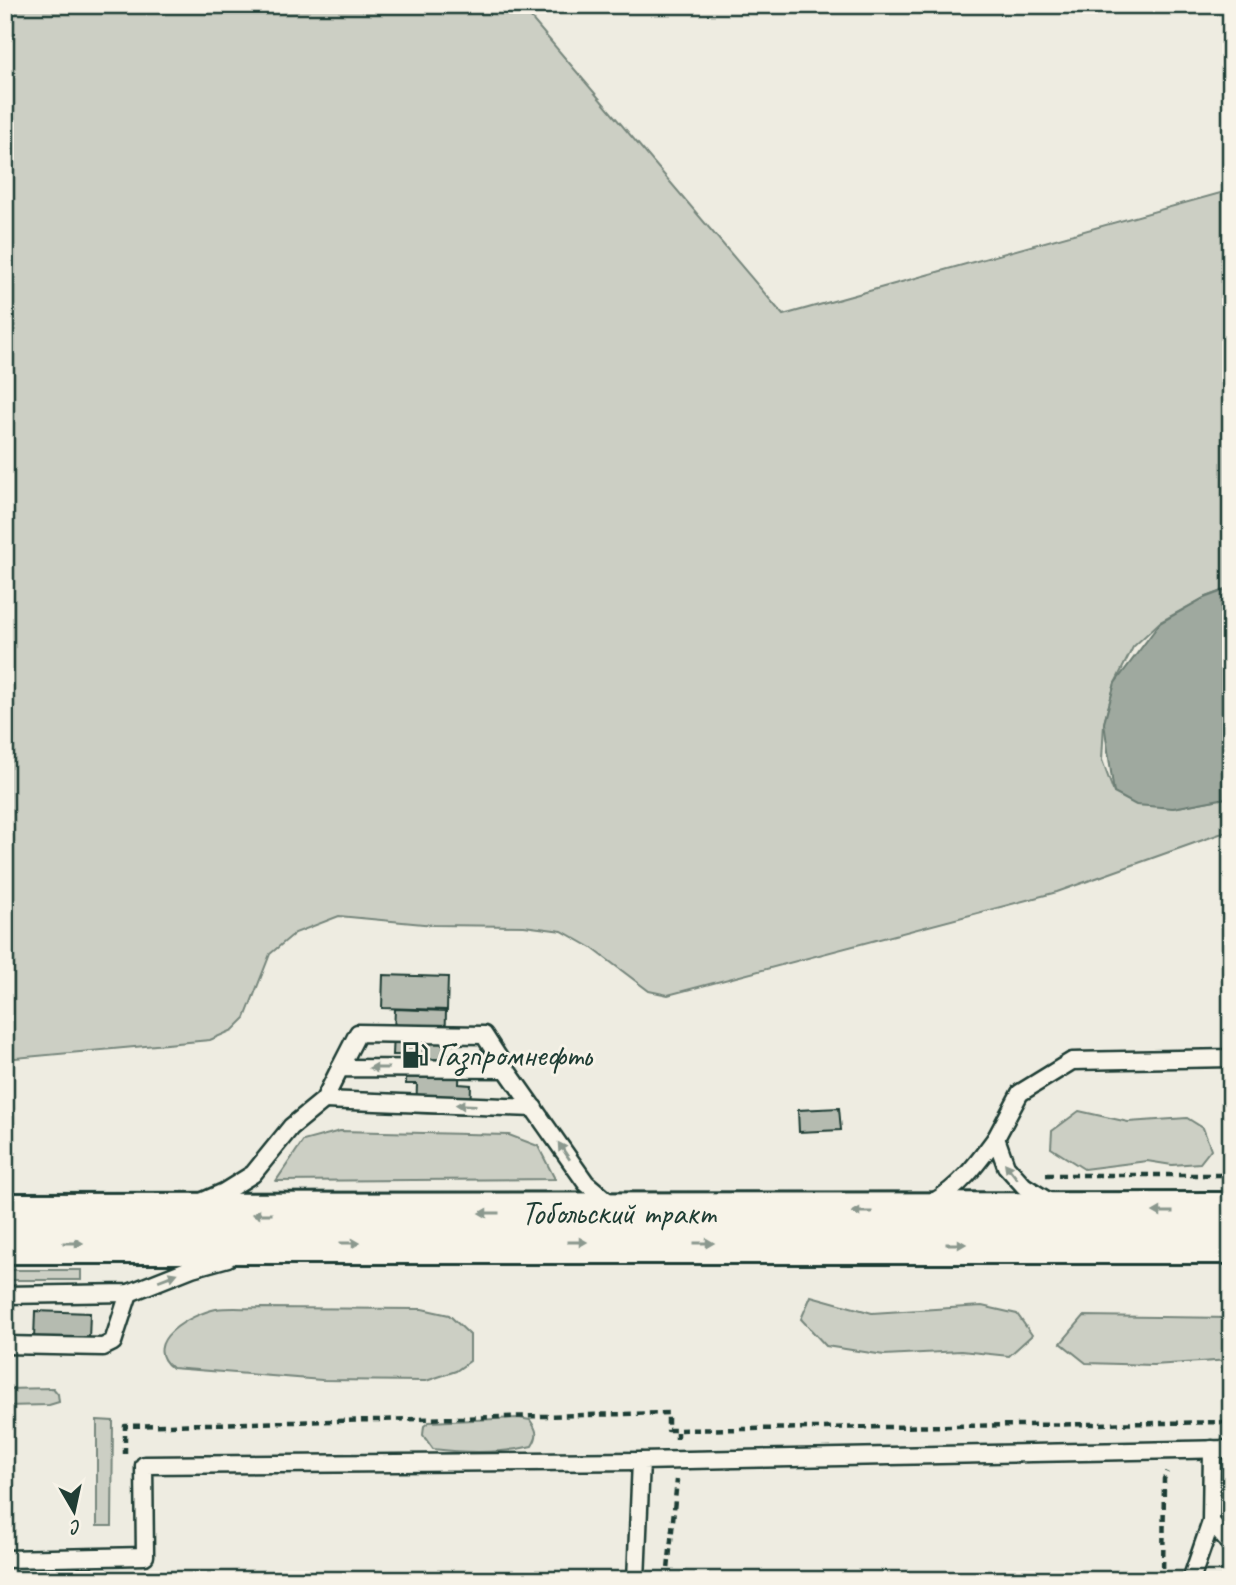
<svg xmlns="http://www.w3.org/2000/svg" width="1236" height="1585" font-family="Caveat,sans-serif">
<style>
.green{fill:#cccfc4;stroke:#76867c;stroke-width:2}
.water{fill:#9fa99f;stroke:#6c7e74;stroke-width:2}
.building{fill:#b5bbb0;stroke:#1f3d34;stroke-width:2}
.lines{fill:none;stroke-linecap:round;stroke-linejoin:round}
.lane-casing{stroke:#1f3d34;stroke-width:21}
.primary-casing{stroke:#1f3d34;stroke-width:44}
.path{stroke:#1f3d34;stroke-width:4.5;stroke-dasharray:7 5;stroke-linecap:butt}
.lane{stroke:#f7f3e8;stroke-width:16}
.primary{stroke:#f7f3e8;stroke-width:38}
.oneway{fill:#8b988e}
.labels{text-anchor:middle;dominant-baseline:central;stroke-width:6;stroke-linejoin:round;paint-order:stroke}
.poi-label{font-size:33px;fill:#1f3d34;stroke:#f7f3e8;text-anchor:start}
.street-label{font-size:33px;fill:#1f3d34;stroke:#f7f3e8}
</style>
<rect width="100%" height="100%" fill="#eeece1"/>
<filter id="ink" filterUnits="userSpaceOnUse"><feTurbulence type="fractalNoise" baseFrequency=".0143" numOctaves="2"/><feDisplacementMap in="SourceGraphic" scale="14" xChannelSelector="R" yChannelSelector="G"/><feConvolveMatrix kernelMatrix="1 2 1 2 8 2 1 2 1" color-interpolation-filters="sRGB"/></filter>
<g filter="url(#ink)">
<g class="green">
<path d="M5 5H520L783 315 1231 190V588L1204 598 1160 622 1133 647 1115 683 1104 723 1102 760 1114 793 1173 808 1231 797V830L1057 892 668 995 649 991 592 948 562 931 524 926 434 925 339 916 295 933 270 954 245 1018 233 1030 210 1040 5 1059Z"/>
<path d="M1079 1111 1128 1122 1187 1118 1203 1128 1211 1149 1200 1163 1172 1165 1147 1161 1084 1169 1051 1148 1052 1131Z"/>
<path d="M340 1131 509 1135 538 1146 555 1179 276 1181 303 1141Z"/>
<rect x="5" y="1270" width="76" height="10"/>
<path d="M811 1296 872 1313 982 1306 1017 1314 1032 1335 1009 1356 961 1351 884 1355 826 1346 801 1319Z"/>
<path d="M261 1308 422 1309 449 1315 470 1335V1361L456 1371 426 1381 322 1380 172 1368C139 1342 192 1314 216 1309 231 1307 247 1309 261 1308Z"/>
<path d="M1084 1316 1231 1318V1360L1153 1365 1086 1363 1061 1343Z"/>
<path d="M53 1388 58 1394 59 1402 49 1405 5 1406V1389Z"/>
<path d="M519 1418 530 1420C537 1430 539 1435 532 1446 500 1454 466 1453 433 1449L423 1435 424 1426 429 1422Z"/>
<path d="M97 1420 113 1421 112 1526H97Z"/>
</g>
<path class="water" d="M1231 588V797L1173 808 1136 805 1114 793 1104 723 1115 683 1160 623 1204 598Z"/>
<g class="building">
<path d="M383 975 448 977 447 1010 382 1008Z"/>
<path d="M395 1009 446 1011 445 1054H460L459 1084 471 1085 470 1115 416 1113 417 1084H406V1055H393Z"/>
<path d="M839 1108 841 1130 799 1132 798 1110Z"/>
<path d="M35 1311 90 1313 89 1340 34 1339Z"/>
</g>
<g class="lines">
<defs>
<g id="lane">
<path d="M340 1068 358 1033 484 1035 506 1069"/>
<path d="M324 1100 534 1108"/>
<path d="M996 1138 1020 1093 1072 1061 1231 1058"/>
<path d="M201 1202 224 1192 253 1174 291 1127 324 1100 340 1068 506 1069 586 1183 612 1205"/>
<path d="M932 1203C960 1187 977 1164 996 1138L1006 1166 1024 1186 1051 1203"/>
<path d="M5 1295 129 1293 192 1268 228 1258"/>
<path d="M5 1345 103 1347 113 1342 129 1293"/>
<path d="M1212 1449 1211 1522 1231 1545"/>
<path d="M5 1559 145 1556 144 1465 641 1461"/>
<path d="M636 1580 641 1461 1231 1449"/>
<path d="M1191 1580 1211 1522"/>
</g>
<g id="primary">
<path d="M5 1213 1231 1212"/>
<path d="M5 1244H1231"/>
</g>
</defs>
<use href="#lane" class="lane-casing"/>
<use href="#primary" class="primary-casing"/>
<g class="path">
<path d="M1046 1175H1231"/>
<path d="M677 1439V1430L1231 1422"/>
<path d="M125 1454V1426L668 1413V1430H677"/>
<path d="M667 1580 677 1480"/>
<path d="M1163 1580 1164 1479 1167 1472"/>
</g>
<use href="#lane" class="lane"/>
<use href="#primary" class="primary"/>
</g>
<defs><path id="oneway-solid" d="M-6-.8H1V-3.2L6.5 0L1 3.2V.8H-6Z" transform="scale(1.75)"/></defs>
<g class="oneway">
<use href="#oneway-solid" transform="translate(379 1068) rotate(-180)"/>
<use href="#oneway-solid" transform="translate(466 1105) rotate(-178)"/>
<use href="#oneway-solid" transform="translate(564 1151) rotate(-124)"/>
<use href="#oneway-solid" transform="translate(1011 1171) rotate(-128)"/>
<use href="#oneway-solid" transform="translate(862 1212) rotate(180)"/>
<use href="#oneway-solid" transform="translate(1163 1212) rotate(-180)"/>
<use href="#oneway-solid" transform="translate(489 1213) rotate(180)"/>
<use href="#oneway-solid" transform="translate(262 1214) rotate(180)"/>
<use href="#oneway-solid" transform="translate(577 1242)"/>
<use href="#oneway-solid" transform="translate(73 1243)"/>
<use href="#oneway-solid" transform="translate(350 1243)"/>
<use href="#oneway-solid" transform="translate(704 1243)"/>
<use href="#oneway-solid" transform="translate(956 1244)"/>
<use href="#oneway-solid" transform="translate(168 1277) rotate(-21)"/>
</g>
</g>
<defs>
<symbol id="fuel-bare" viewBox="-9 -9 18 18"><path d="M-5.5-6h7V0h2V4h1.3V-2.5L3-4.5l.8-.8L6-3V5H2.5V1h-1V6h-7ZM-4.2-4.7v3.2H.2V-4.7Z" fill="#1f3d34" stroke="#f7f3e8" stroke-width="2.5" paint-order="stroke"/></symbol>
</defs>
<g fill-rule="evenodd">
<use href="#fuel-bare" x="396" y="1036" width="38" height="38"/>
</g>
<g class="labels">
<g class="poi-label">
<text x="436" y="1055">Газпромнефть</text>
</g>
<g class="street-label">
<text x="618" y="1213">Тобольский тракт</text>
</g>
</g>
<rect width="1236" height="1585" fill="none" stroke="#f7f3e8" stroke-width="28"/>
<rect x="14" y="14" width="1208" height="1557" fill="none" stroke="#1f3d34" stroke-width="2.5" filter="url(#ink)"/>
<g transform="translate(74 1511) rotate(171)" stroke="#f7f3e8" stroke-width="5" paint-order="stroke">
<path d="M0-5L12 26L0 18L-12 26Z" fill="#1f3d34"/>
<text y="-10" font-size="19" font-weight="bold" text-anchor="middle" fill="#1f3d34">С</text>
</g>
</svg>
